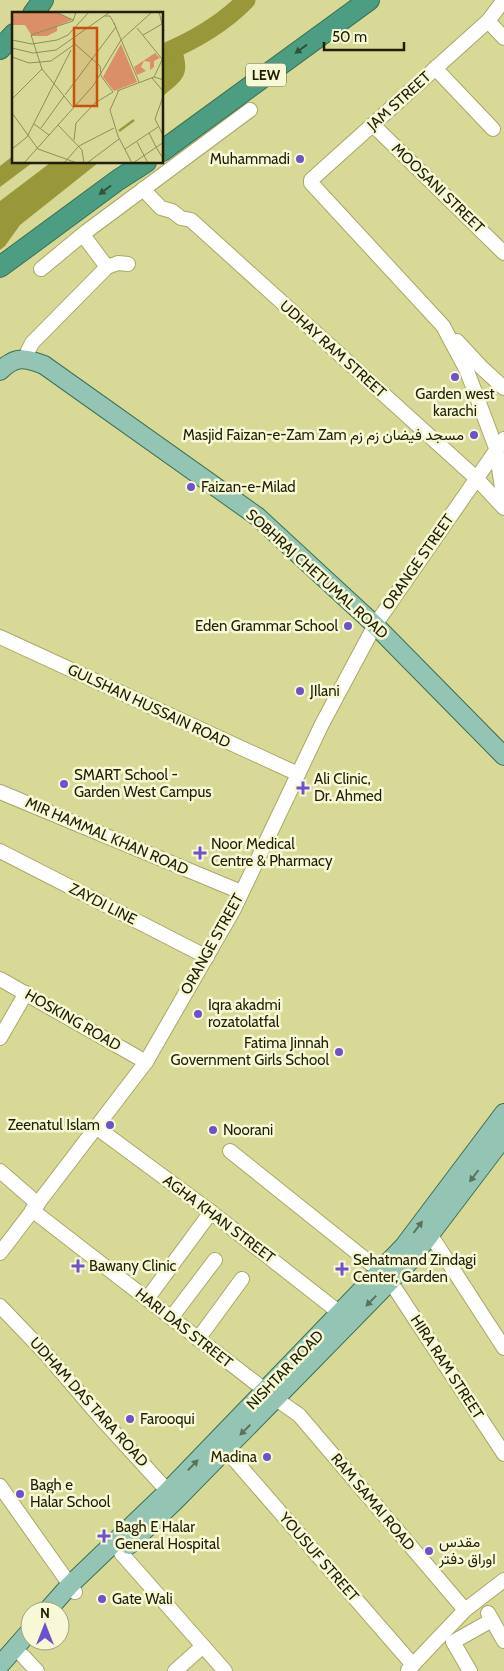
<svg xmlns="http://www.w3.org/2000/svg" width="504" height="1671" font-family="Cabin,Vazirmatn,sans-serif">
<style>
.water{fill:#98973a}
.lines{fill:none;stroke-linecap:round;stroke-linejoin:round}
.river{stroke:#98973a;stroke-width:19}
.minor-casing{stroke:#a9a967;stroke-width:16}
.major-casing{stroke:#3d7156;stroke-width:20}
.highway-casing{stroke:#3d7156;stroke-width:22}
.minor{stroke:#fff;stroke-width:14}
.major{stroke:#94c4b4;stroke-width:18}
.highway{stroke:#4c9d82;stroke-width:20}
.oneway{fill:#325136}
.oneway2{fill:#5a725c}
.poi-dot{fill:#6d52cc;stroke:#f7f8d6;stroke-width:2}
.labels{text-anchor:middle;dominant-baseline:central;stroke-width:5;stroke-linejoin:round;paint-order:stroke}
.shield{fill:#f7f8d6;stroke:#606043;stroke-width:1}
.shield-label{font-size:14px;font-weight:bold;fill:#201f04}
.street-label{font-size:15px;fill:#201f04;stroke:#f7f8d6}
.poi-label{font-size:15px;fill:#201f04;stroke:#f7f8d6;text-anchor:start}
.inset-river{fill:none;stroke:#98973a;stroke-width:2.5}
.inset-road{fill:none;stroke:#8e8f5c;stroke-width:1}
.view{fill:#ca500b;fill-opacity:0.15;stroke:#ca500b;stroke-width:2.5}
.inset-edge{fill:none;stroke:#201f04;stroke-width:2.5}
</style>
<rect width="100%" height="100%" fill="#d8d996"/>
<g class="water">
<path d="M175 41 181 46C190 75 185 78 163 96V43Z"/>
<path d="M14 155V162L32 163 0 187V166Z"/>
<path d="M50 163H98L20 225 5 246 0 250V201Z"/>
</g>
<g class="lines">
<path class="river" d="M162 54C193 41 222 25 246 0"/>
<defs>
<g id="minor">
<path d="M504 0 488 21 311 180V183L443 326 467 371 496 448 504 501"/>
<path d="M488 21 504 38"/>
<path d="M435 68 493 129"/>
<path d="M373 125 504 253"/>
<path d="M143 189 161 208 172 211 181 218 191 220 476 478 504 508"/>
<path d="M83 235 107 267"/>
<path d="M41 269 87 231 250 110"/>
<path d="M457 341 482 368 504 388"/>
<path d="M28 359V351L32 343 107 267 118 263 128 264"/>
<path d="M0 637 298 774"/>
<path d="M0 792 241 892"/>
<path d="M0 851 207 957"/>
<path d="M0 979 146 1062"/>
<path d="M0 1038 26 993"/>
<path d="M96 1127 211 1212 340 1313"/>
<path d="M230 1151 380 1271"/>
<path d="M0 1171 38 1204"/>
<path d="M32 1210 266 1391"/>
<path d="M430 1234 504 1348"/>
<path d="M0 1253 146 1062 234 909 322 724 375 625 504 439"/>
<path d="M390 1281 504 1454"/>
<path d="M147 1299 211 1212"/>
<path d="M0 1306 46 1354 100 1417 174 1498"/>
<path d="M171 1318 215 1260"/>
<path d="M198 1339 242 1279"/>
<path d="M276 1399 299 1415 465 1610"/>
<path d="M226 1450 413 1665"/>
<path d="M0 1486 75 1592"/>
<path d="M121 1553 225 1671"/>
<path d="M488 1613 504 1641"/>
<path d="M23 1656 37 1671"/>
<path d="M408 1670 465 1610 504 1580"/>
<path d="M175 1671 203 1646"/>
<path d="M470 1671 453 1642 492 1620"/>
</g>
<g id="major">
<path d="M0 371C16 355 25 358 44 365L258 517 375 625 504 756"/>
<path d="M129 1545 176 1500 410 1261 504 1137"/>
<path d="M47 1611 70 1585 168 1491 404 1246 504 1113"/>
<path d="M0 1665 30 1631"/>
</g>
<g id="highway">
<path d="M33 14 43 0"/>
<path d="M0 49 14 34"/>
<path d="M162 151 369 0"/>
<path d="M0 267 118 180 146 162"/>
</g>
</defs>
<use href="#minor" class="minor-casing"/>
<use href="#major" class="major-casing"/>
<use href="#highway" class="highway-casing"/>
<use href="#minor" class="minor"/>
<use href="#major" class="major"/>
<use href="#highway" class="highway"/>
</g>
<defs><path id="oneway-solid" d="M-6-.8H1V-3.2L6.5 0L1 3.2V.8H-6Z" transform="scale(1.25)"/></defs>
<g class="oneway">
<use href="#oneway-solid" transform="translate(301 49) rotate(144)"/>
<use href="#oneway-solid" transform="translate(105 190) rotate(143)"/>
</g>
<g class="oneway2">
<use href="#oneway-solid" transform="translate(474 1176) rotate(127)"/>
<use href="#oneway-solid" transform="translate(418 1227) rotate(-53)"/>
<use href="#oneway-solid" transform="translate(371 1301) rotate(134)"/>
<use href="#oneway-solid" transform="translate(245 1430) rotate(135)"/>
<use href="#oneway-solid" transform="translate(193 1465) rotate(-46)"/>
</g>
<g class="poi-dot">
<circle cx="300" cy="159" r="5"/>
<circle cx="455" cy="377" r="5"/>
<circle cx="474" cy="435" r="5"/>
<circle cx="191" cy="487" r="5"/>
<circle cx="348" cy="626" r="5"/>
<circle cx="300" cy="691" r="5"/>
<circle cx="64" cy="784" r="5"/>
<path d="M300.5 780.5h5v5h5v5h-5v5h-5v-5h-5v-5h5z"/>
<path d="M197.5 845.5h5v5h5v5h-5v5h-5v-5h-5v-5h5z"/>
<circle cx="198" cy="1014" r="5"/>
<circle cx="339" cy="1052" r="5"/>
<circle cx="110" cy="1125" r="5"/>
<circle cx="213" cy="1130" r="5"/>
<path d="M75.5 1258.5h5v5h5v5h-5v5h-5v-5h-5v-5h5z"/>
<path d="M339.5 1261.5h5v5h5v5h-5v5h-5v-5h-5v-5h5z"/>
<circle cx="130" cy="1419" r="5"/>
<circle cx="267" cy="1457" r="5"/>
<circle cx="20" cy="1494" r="5"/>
<path d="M101.5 1528.5h5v5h5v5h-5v5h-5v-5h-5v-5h5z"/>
<circle cx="429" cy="1551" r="5"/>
<circle cx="102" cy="1599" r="5"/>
</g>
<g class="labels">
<rect class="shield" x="246" y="63.5" width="40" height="23" rx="4"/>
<g class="shield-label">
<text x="266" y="75">LEW</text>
</g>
<g class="street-label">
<text transform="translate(399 101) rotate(-42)">JAM STREET</text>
<text transform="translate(438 188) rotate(44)">MOOSANI STREET</text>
<text transform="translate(333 349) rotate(42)">UDHAY RAM STREET</text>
<text transform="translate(418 562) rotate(-55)">ORANGE STREET</text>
<text transform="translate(317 574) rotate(42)">SOBHRAJ CHETUMAL ROAD</text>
<text transform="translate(149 706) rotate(25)">GULSHAN HUSSAIN ROAD</text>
<text transform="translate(107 836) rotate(23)">MIR HAMMAL KHAN ROAD</text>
<text transform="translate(103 904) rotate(27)">ZAYDI LINE</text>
<text transform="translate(212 944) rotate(-61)">ORANGE STREET</text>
<text transform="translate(73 1020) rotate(30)">HOSKING ROAD</text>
<text transform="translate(219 1219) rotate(37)">AGHA KHAN STREET</text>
<text transform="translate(184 1328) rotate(38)">HARI DAS STREET</text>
<text transform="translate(447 1367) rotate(57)">HIRA RAM STREET</text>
<text transform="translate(285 1370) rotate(-46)">NISHTAR ROAD</text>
<text transform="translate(89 1402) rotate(48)">UDHAM DAS TARA ROAD</text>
<text transform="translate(373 1502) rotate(50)">RAM SAMAI ROAD</text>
<text transform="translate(319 1557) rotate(49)">YOUSUF STREET</text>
</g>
<g class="poi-label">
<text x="290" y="159" text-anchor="end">Muhammadi</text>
<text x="455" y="394" text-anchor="middle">Garden west<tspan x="455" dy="17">karachi</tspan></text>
<text x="464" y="435" text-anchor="end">Masjid Faizan-e-Zam Zam مسجد فیضان زم زم</text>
<text x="201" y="487">Faizan-e-Milad</text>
<text x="338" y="626" text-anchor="end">Eden Grammar School</text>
<text x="310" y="691">JIlani</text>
<text x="74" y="775">SMART School -<tspan x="74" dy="17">Garden West Campus</tspan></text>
<text x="314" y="779">Ali Clinic,<tspan x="314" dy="17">Dr. Ahmed</tspan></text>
<text x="211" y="844">Noor Medical<tspan x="211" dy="17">Centre &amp; Pharmacy</tspan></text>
<text x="208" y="1005">Iqra akadmi<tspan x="208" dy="17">rozatolatfal</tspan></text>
<text x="329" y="1043" text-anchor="end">Fatima Jinnah<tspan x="329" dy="17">Government Girls School</tspan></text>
<text x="100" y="1125" text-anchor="end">Zeenatul Islam</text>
<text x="223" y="1130">Noorani</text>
<text x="353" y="1260">Sehatmand Zindagi<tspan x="353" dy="17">Center, Garden</tspan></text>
<text x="89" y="1266">Bawany Clinic</text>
<text x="140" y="1419">Farooqui</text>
<text x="257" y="1457" text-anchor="end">Madina</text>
<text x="30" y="1485">Bagh e<tspan x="30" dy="17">Halar School</tspan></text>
<text x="115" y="1527">Bagh E Halar<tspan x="115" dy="17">General Hospital</tspan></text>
<text x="439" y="1542">مقدس<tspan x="439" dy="17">اوراق دفتر</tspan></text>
<text x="112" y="1599">Gate Wali</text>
</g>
</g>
<g transform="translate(12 12)">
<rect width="151" height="151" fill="#d8d996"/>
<path d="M0 0H44L60 8 45 14V19L35 24H20L13 13H0ZM109 32 125 70 102 79 91 65ZM143 41 148 46 142 49V55L138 58V50L132 49 129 55 134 59 125 63 122 55Z" fill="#db8f66"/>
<path class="inset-river" d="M107 119 122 108"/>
<path class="inset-road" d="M44 0 61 8M147 0 152 19M93 4H98L103 13M102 11 127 70M125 16 150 47M131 23 150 12M0 28 20 32 45 28 56 23 77 0M0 36 21 41 44 38 98 0M0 45 17 51 39 49 63 32 88 54 89 64 101 80M142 65 151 46M140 66 151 79M107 78 98 98 106 124 120 151M105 79 142 65 152 68M152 82 143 107 152 125M53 83 104 15M0 87 30 57M61 95 30 57 19 23 61 9 64 0M0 101 26 137 65 151M22 112 37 123M46 113 70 138 72 151M29 116 52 84M137 121 144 135M62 128 64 111 83 91 101 80M125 130 136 151M144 135 152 148M0 137 15 125 59 38M113 137 146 115M12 151 81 74 109 28 140 0M52 151 67 134 102 116M75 151 107 127M121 151 152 130"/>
<path class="view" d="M62 16H85V94H62Z"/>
<rect width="151" height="151" class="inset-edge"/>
</g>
<g transform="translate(45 1626)"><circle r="24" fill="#f7f8d6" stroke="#a1a182"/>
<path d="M0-4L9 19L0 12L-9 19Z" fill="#6d52cc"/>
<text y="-8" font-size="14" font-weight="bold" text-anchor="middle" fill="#201f04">N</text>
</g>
<path d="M324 42v8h80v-8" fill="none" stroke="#201f04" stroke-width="2.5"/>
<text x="332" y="42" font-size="15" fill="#201f04" stroke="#f7f8d6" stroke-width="4" paint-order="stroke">50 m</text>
</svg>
